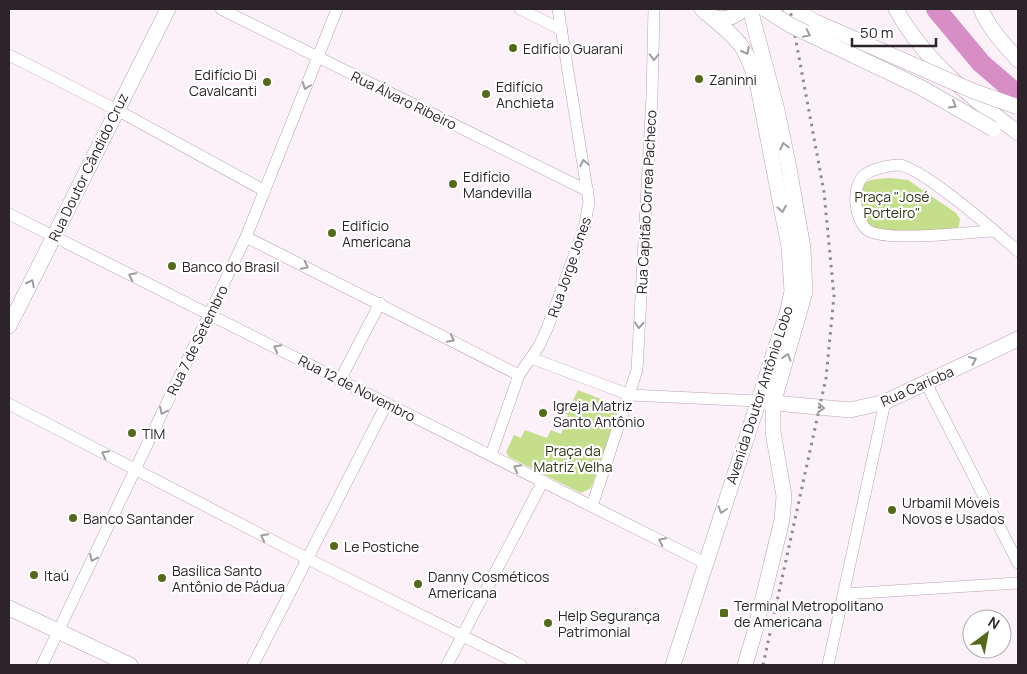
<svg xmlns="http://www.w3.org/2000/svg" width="1027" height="674" font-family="Manrope,sans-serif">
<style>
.green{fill:#c4de8b}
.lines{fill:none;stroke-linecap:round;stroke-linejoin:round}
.river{stroke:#d78ec5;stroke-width:20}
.minor-casing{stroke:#bba1b4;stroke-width:12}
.major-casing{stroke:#bba1b4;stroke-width:16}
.minor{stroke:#fff;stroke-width:11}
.major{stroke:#fff;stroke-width:15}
.rail{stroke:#92888f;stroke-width:3;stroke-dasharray:2.5 5;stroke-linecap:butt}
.major-bridge-casing{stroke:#bba1b4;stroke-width:16;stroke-linecap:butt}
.major-bridge{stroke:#fff;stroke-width:15}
.oneway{stroke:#a09c9f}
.poi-dot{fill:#556a18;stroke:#fff;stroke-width:2}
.labels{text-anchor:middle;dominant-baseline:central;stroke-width:4.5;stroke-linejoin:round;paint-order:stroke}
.poi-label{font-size:14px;fill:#2d232a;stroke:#fff;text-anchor:start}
.street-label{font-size:14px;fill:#2d232a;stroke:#fff}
.park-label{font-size:14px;fill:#2b3511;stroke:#fff}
</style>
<rect width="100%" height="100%" fill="#fcf1f9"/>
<g class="green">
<path d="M891 178 908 180 956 213 960 219 959 226 955 229 879 232C876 230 871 229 868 226 863 221 858 190 864 184 869 178 883 179 891 178Z"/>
<path d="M578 390 616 405 618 411 591 488 581 493 509 457 506 452 514 435 521 438 525 430 547 438 551 430 561 434 568 415 559 411 562 403 570 407Z"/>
</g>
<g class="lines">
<path class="river" d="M936 9 981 63 1018 95"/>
<defs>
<g id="minor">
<path d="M221 9 588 191"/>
<path d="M520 9 562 30"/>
<path d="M9 55 117 110 265 191"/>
<path d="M9 214 705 563"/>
<path d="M994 231C968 232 889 242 869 231 854 222 850 184 866 174 872 169 891 165 899 165 922 167 997 233 1018 251"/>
<path d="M246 237 519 375"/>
<path d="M531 358 630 395 757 401"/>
<path d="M340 380 380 303"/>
<path d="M926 383 1018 563"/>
<path d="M9 404 308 559 521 665"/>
<path d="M491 455 519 375 539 346 547 329 584 229 589 202 558 9"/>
<path d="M592 506 637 370 652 96 654 9"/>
<path d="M844 594 1018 583"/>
<path d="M42 665 246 237 337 9"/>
<path d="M253 665 387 403"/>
<path d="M447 665 543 481"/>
<path d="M828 665 885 402"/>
</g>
<g id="major">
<path d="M702 9C714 23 731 21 743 9"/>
<path d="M791 9 816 22"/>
<path d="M896 9C924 61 972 98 1018 133"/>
<path d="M981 9C989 29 1004 44 1018 60"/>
<path d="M9 326 168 9"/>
<path d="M764 402 850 410 885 402 1018 339"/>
<path d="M9 608 130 665"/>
<path d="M673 665 788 310 792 291 789 247 758 87C747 49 742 42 711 17"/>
<path d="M745 665 755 631 782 520 784 496 773 432V404L805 292 803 248 789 168 777 110 750 9"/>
</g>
</defs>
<use href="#minor" class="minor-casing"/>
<use href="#major" class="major-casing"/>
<use href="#minor" class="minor"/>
<use href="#major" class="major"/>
<path class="rail" d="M763 665 826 378 834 296 824 192 790 9"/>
<defs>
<g id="major-bridge">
<path d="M765 9 790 25 922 88 993 129"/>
<path d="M816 22 973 91 1018 107"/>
</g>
</defs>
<use href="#major-bridge" class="major-bridge-casing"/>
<use href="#major-bridge" class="major-bridge"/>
</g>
<defs><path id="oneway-chevron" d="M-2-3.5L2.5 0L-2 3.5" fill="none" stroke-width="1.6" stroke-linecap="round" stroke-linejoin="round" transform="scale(1.25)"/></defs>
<g class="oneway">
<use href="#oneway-chevron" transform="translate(807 34) rotate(26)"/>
<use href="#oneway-chevron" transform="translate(746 51) rotate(62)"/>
<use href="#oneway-chevron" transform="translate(654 57) rotate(92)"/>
<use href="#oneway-chevron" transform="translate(306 86) rotate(111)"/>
<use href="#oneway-chevron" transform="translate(953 105) rotate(30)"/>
<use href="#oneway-chevron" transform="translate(784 146) rotate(-102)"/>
<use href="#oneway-chevron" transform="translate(584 163) rotate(-101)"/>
<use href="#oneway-chevron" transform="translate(782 209) rotate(80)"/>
<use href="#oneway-chevron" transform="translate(305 266) rotate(26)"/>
<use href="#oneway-chevron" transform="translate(132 276) rotate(-153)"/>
<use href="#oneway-chevron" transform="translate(31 283) rotate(-63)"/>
<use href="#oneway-chevron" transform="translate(639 325) rotate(93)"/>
<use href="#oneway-chevron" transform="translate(451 339) rotate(27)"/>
<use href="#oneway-chevron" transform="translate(277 348) rotate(-153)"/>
<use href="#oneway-chevron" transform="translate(787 357) rotate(-73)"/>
<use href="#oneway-chevron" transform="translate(973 360) rotate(-25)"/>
<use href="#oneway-chevron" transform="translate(821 408) rotate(5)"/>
<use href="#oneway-chevron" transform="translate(163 411) rotate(116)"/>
<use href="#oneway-chevron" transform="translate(105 454) rotate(-153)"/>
<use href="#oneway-chevron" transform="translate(517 468) rotate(-153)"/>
<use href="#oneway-chevron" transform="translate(722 510) rotate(108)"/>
<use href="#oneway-chevron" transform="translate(264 537) rotate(-153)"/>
<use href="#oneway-chevron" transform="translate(662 541) rotate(-154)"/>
<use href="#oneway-chevron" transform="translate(93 558) rotate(115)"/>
</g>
<g class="poi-dot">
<circle cx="513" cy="48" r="5"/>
<circle cx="699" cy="79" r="5"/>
<circle cx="267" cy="82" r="5"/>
<circle cx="486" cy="94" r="5"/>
<circle cx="453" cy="184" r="5"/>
<circle cx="332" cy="233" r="5"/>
<circle cx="172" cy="266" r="5"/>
<circle cx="543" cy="413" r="5"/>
<circle cx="132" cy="433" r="5"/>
<circle cx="892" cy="510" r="5"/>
<circle cx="73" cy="518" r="5"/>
<circle cx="334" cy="546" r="5"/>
<circle cx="34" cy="575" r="5"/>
<circle cx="162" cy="578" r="5"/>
<circle cx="418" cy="584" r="5"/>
<rect x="719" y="608" width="10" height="10" rx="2.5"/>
<circle cx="548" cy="623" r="5"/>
</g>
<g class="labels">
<g class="poi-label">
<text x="523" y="48">Edifício Guarani</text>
<text x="257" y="74" text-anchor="end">Edifício Di<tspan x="257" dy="16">Cavalcanti</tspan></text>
<text x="709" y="79">Zaninni</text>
<text x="496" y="86">Edifício<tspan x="496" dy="16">Anchieta</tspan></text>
<text x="463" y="176">Edifício<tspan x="463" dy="16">Mandevilla</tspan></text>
<text x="342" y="225">Edifício<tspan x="342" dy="16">Americana</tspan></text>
<text x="182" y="266">Banco do Brasil</text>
<text x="553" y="405">Igreja Matriz<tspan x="553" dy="16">Santo Antônio</tspan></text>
<text x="142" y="433">TIM</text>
<text x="902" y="502">Urbamil Móveis<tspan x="902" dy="16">Novos e Usados</tspan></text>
<text x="83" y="518">Banco Santander</text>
<text x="344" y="546">Le Postiche</text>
<text x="172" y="570">Basílica Santo<tspan x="172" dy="16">Antônio de Pádua</tspan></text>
<text x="44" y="575">Itaú</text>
<text x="428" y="576">Danny Cosméticos<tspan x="428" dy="16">Americana</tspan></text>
<text x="734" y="605">Terminal Metropolitano<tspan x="734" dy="16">de Americana</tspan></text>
<text x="558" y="615">Help Segurança<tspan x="558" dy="16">Patrimonial</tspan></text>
</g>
<g class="street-label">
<text transform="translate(404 100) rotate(26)">Rua Álvaro Ribeiro</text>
<text transform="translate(88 167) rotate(-64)">Rua Doutor Cândido Cruz</text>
<text transform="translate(646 202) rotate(-87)">Rua Capitão Correa Pacheco</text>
<text transform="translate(569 267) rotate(-71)">Rua Jorge Jones</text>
<text transform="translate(197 340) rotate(-64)">Rua 7 de Setembro</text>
<text transform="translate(917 386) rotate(-24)">Rua Carioba</text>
<text transform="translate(357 388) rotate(27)">Rua 12 de Novembro</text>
<text transform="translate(759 395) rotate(-72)">Avenida Doutor Antônio Lobo</text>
</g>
<g class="park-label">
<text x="892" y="196">Praça "José<tspan x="892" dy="16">Porteiro"</tspan></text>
<text x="573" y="450">Praça da<tspan x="573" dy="16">Matriz Velha</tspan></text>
</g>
</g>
<rect width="1027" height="674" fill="none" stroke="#2d232a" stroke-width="20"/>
<g transform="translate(987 634) rotate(32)"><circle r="24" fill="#ffffff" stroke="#aba7aa"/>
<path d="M0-4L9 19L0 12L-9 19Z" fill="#556a18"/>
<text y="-8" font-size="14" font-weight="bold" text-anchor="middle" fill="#2d232a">N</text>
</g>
<path d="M852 38v8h84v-8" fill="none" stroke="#2d232a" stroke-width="2.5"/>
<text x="860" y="38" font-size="15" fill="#2d232a" stroke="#ffffff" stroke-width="4" paint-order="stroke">50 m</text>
</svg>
